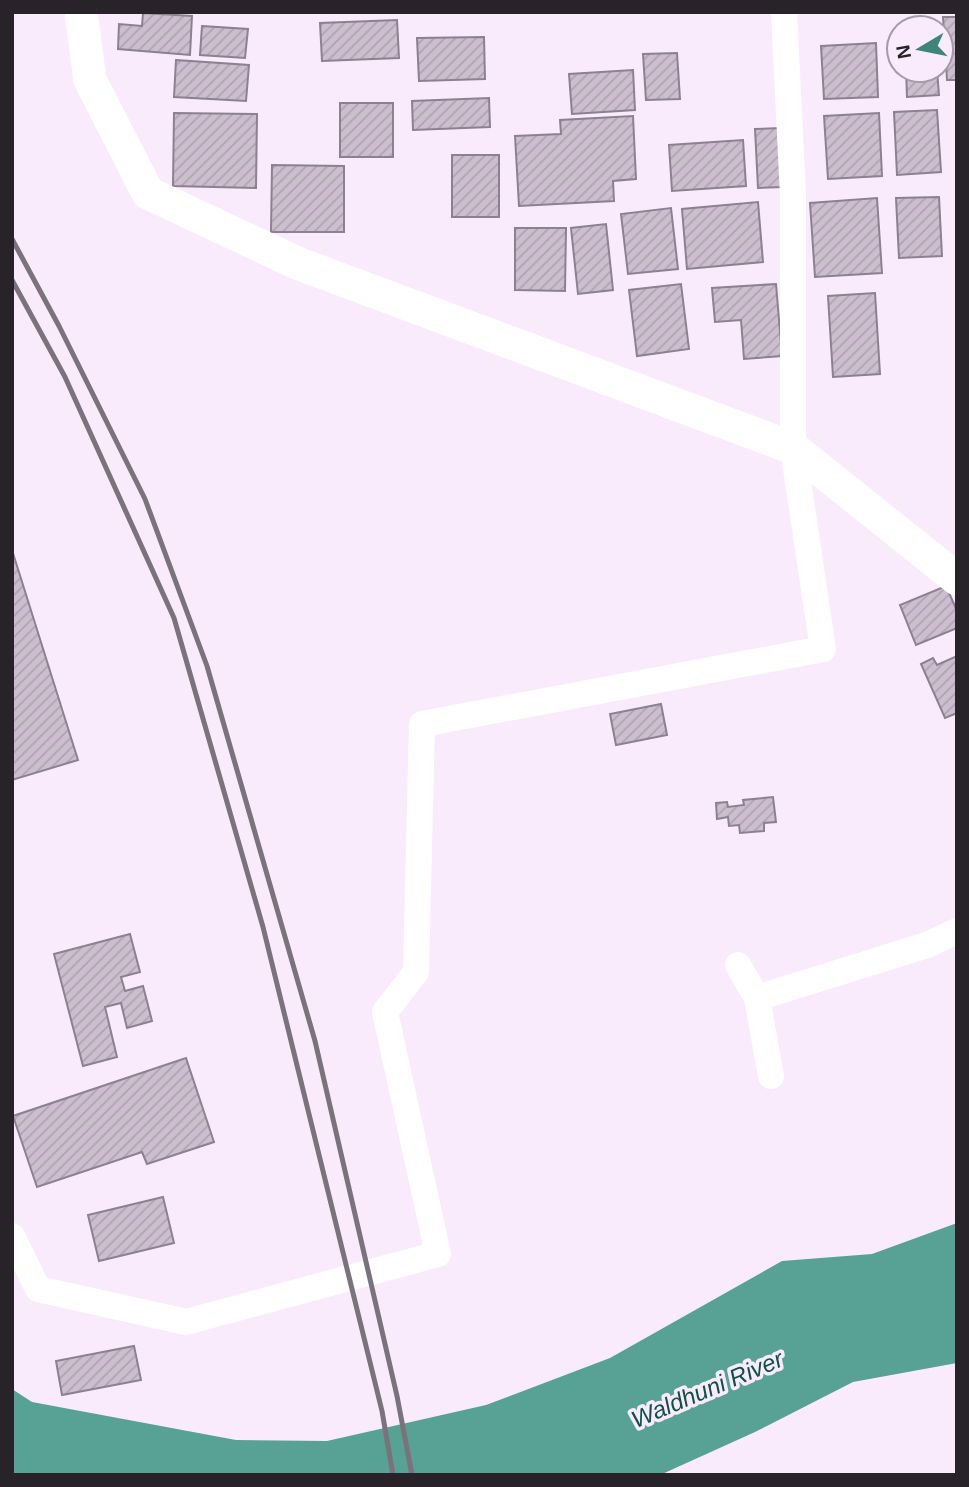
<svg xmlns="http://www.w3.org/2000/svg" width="969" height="1487" font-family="Helvetica,sans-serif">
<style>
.water{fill:#57a195}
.building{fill:url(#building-hatch);stroke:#8d8090;stroke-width:2}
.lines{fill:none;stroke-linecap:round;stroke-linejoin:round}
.minor{stroke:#fff;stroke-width:26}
.tertiary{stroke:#fff;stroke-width:33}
.rail{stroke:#7a727c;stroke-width:5}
.labels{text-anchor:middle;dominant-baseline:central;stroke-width:7;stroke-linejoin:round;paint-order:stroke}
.water-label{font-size:24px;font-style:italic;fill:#0f5047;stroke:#f9ebfc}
</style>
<defs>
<pattern id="building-hatch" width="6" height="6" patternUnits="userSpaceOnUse" patternTransform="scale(1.75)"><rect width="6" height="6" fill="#ccbece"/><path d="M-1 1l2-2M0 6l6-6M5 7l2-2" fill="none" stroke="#afa3b1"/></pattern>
</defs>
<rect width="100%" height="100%" fill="#f9ebfc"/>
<path class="water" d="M957 1223V1363L853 1382 755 1432 660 1475H12V1389L32 1402 236 1440 327 1441 486 1405 610 1358 782 1261 872 1254Z"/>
<g class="building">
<path d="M143 13 192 16 190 55 118 49 119 24 142 26Z"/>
<path d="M943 17H957V80H947Z"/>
<path d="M397 20 399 58 322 61 320 23Z"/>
<path d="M202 26 248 29 245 58 200 55Z"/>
<path d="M484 37 485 79 419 81 417 38Z"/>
<path d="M876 43 878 97 824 99 821 46Z"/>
<path d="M677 53 680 99 646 100 643 54Z"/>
<path d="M176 60 249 65 246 101 174 97Z"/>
<path d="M633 70 635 110 572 114 569 74Z"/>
<path d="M906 70H937L939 95 907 97Z"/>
<path d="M489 98 490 127 413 130 412 101Z"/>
<rect x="340" y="103" width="53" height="54"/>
<path d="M937 110 941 172 897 175 894 112Z"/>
<path d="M174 113 257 114 256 188 173 186Z"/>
<path d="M879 113 882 176 828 179 824 116Z"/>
<path d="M633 116 636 179 613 181 614 201 519 206 515 136 561 134 560 120Z"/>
<path d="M781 128 783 187 758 188 755 129Z"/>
<path d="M743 140 746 186 672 191 669 145Z"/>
<rect x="452" y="155" width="47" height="62"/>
<path d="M272 165 344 166V232H271Z"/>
<path d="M939 197 942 256 899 258 896 198Z"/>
<path d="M877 198 882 273 815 277 810 203Z"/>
<path d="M758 202 763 262 687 269 682 209Z"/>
<path d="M671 208 678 269 628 274 621 214Z"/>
<path d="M606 224 613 290 578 294 571 228Z"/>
<path d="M515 228H566L565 291 515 290Z"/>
<path d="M681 284 689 349 637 356 629 290Z"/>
<path d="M776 284 782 356 744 359 741 320 715 322 712 288Z"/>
<path d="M875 293 880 374 833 377 828 296Z"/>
<path d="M12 550 78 760 12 780Z"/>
<path d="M946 586 957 611V628L916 645 900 605Z"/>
<path d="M957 656V713L945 718 921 664 933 658 937 665Z"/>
<path d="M661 704 667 735 616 745 610 714Z"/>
<path d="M773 797 776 822 764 823V831L740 833 739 825 729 826 728 817 717 819 716 803 727 802 728 807 744 805 743 800Z"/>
<path d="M130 934 140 972 121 977 125 991 143 986 152 1021 127 1028 121 1003 105 1007 117 1057 83 1066 54 954Z"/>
<path d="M186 1058 214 1142 147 1164 142 1152 37 1187 13 1116Z"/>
<path d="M163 1197 174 1243 99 1261 88 1215Z"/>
<path d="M134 1346 141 1380 62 1395 56 1361Z"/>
</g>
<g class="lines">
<g class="minor">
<path d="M738 965 757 998 927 945 957 931"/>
<path d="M757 998 771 1076"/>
<path d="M12 1236 38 1289 186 1322 438 1254 385 1012 416 972 422 724 823 649 793 448V196L784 12"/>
</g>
<path class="tertiary" d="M81 12 90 80 148 193 297 263 793 448 957 579"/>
<g class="rail">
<path d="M12 239 59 326 145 499 207 666 315 1041 397 1396 412 1475"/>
<path d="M12 280 65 377 174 618 263 927 382 1411 393 1475"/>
</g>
</g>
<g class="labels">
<g class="water-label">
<text transform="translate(707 1389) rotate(-23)">Waldhuni River</text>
</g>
</g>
<rect width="969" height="1487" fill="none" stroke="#282329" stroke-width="28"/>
<g transform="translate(920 49) rotate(260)"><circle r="33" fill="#f9ebfc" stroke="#a59ba8" stroke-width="2"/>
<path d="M0-5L12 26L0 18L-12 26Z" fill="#408479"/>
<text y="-10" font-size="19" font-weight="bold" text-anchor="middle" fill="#282329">N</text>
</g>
</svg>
